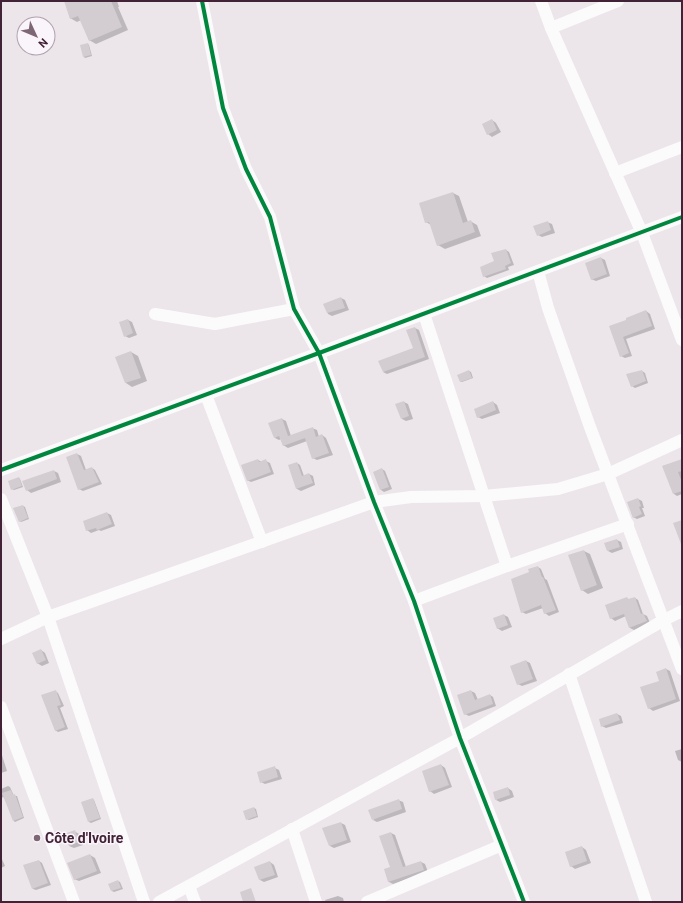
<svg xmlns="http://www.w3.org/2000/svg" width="683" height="903" font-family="Roboto,sans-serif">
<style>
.shadow{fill:#0003}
.building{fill:#d3cdd2}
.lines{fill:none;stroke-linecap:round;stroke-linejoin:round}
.minor{stroke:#fcfbfc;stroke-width:12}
.cycleway-casing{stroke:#faf5fa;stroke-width:6}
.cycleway{stroke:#00873e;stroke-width:4}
.poi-dot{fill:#7d6775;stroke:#faf5fa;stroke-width:1.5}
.labels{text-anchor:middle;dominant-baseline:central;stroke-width:3;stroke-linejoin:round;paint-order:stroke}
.poi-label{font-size:14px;font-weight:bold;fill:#412236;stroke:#faf5fa;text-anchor:start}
</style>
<rect width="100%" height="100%" fill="#ece6eb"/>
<g class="shadow">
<path d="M65 1H117L119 7H118L128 30 96 44 89 40 81 20 77 22 70 18Z"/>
<path d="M88 44 89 45 92 56 85 58 84 57Z"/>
<path d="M492 120 496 123 501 132 492 137 488 134Z"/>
<path d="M453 193 459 196 468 222 470 221 477 225 481 236 445 249 438 245 431 225 426 222Z"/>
<path d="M547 222 552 224 555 233 542 237 538 235Z"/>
<path d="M506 250 509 252 514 265 508 267 509 270 487 278 484 276Z"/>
<path d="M601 258 605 260 610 276 596 281 591 279Z"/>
<path d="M341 298 345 300 349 310 332 316 328 314 324 304Z"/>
<path d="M646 311 650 314 655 329 626 339 632 356 625 358 621 356 610 327 628 321Z"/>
<path d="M128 320 132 322 137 335 129 338 125 336Z"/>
<path d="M415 328 419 330 429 359 387 374 383 372 414 349Z"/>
<path d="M131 352 138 356 147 381 132 387 126 383 117 358Z"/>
<path d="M469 371 471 372 473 378 462 382 460 381Z"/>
<path d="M642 371 645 373 648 383 635 388 632 386Z"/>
<path d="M404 402 408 404 413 419 406 421 402 419Z"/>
<path d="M493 402 497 405 500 413 482 419 478 417Z"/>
<path d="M282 419 286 421 291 436 312 428 317 430 319 437 322 435 326 438 333 455 317 460 313 458 307 441 288 448 283 445 281 439 279 440 275 438Z"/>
<path d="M77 454 81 456 86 470 92 468 95 470 102 484 83 491 79 489Z"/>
<path d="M258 460 262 462 266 461 270 463 274 474 251 482 247 480Z"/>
<path d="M682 460V494L677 496 674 494 663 466Z"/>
<path d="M297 463 300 465 304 476 309 474 313 476 315 485 301 491 297 489 289 466Z"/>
<path d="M382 469 385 471 392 489 384 492 381 490Z"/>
<path d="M54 471 58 473 61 482 31 493 27 490Z"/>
<path d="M19 478 20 479 23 487 14 490 12 489Z"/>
<path d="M638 499 642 501 644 508H642L645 516 637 519 633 517 628 503Z"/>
<path d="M23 506 25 507 29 519 21 522 20 521Z"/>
<path d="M107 513 111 515 115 526 101 531 99 530 91 533 87 530Z"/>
<path d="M617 540 621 542 623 549 612 553 608 551Z"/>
<path d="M584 551 590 554 603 588 588 594 582 590Z"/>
<path d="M538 567 541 569 545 579 547 580 559 612 549 616 545 613 543 608 526 614 522 612 530 573Z"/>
<path d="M627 598 629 600 635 598 638 600 643 614 647 616 650 623 634 630 630 628 626 616 615 621 611 618Z"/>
<path d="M504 615 508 617 512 627 502 631 497 628Z"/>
<path d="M41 650 45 653 49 663 42 666 37 663Z"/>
<path d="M526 661 530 663 537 681 522 686 518 684Z"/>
<path d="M666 669 670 671 680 701 653 711 649 708Z"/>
<path d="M55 691 58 693 64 706 60 708 68 729 58 732 55 730Z"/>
<path d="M471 691 475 693 478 700 490 695 493 697 496 706 469 716 465 714 458 696Z"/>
<path d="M617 714 621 716 623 723 606 728 602 726Z"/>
<path d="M682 749V762L678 760 675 751Z"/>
<path d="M1 752 7 771 1 773Z"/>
<path d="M441 765 445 768 452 787 434 794 430 791Z"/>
<path d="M275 768 279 770 282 779 265 784 261 782Z"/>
<path d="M8 786 10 787 14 796H17L24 818 15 822 14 821 4 797 1 798V789Z"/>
<path d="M508 788 512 791 514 797 500 802 496 800Z"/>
<path d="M93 799 94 800 101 819 91 823 89 822Z"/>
<path d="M398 800 403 802 406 812 377 822 373 820Z"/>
<path d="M254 808 256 809 258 817 249 820 247 819Z"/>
<path d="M341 823 345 825 351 842 334 848 330 846Z"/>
<path d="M74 831 79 834 83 845 74 848 69 846Z"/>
<path d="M391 833 395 835 406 867 421 862 425 864 428 872 393 884 389 882 385 870 391 868Z"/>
<path d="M582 847 586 850 591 863 575 869 571 866Z"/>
<path d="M90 855 95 858 101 873 79 881 74 879Z"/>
<path d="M1 857 5 866 1 868Z"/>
<path d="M39 861 42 863 51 885 36 890 33 889Z"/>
<path d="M270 862 274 865 278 877 264 882 260 880Z"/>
<path d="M118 881 120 882 123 889 114 892 112 891 110 884Z"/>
<path d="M338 896 343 898 344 902H326L325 900Z"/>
</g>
<g class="building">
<path d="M64 1H111L122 27 89 41 78 16 70 19Z"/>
<path d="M88 43 91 55 83 57 80 45Z"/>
<path d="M492 119 497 130 487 135 482 124Z"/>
<path d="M453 192 463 223 471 220 475 232 437 246 429 222 425 223 419 203Z"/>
<path d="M548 221 551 230 537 236 533 226Z"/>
<path d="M506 249 511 263 505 266 506 269 483 277 480 267 494 261 491 253Z"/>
<path d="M601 257 607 274 591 280 585 263Z"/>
<path d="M341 297 345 308 327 313 323 304Z"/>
<path d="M646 310 652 326 623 337 629 353 620 357 609 326 626 320V318Z"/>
<path d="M128 319 133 333 124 337 119 322Z"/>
<path d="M415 327 425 357 383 372 378 361 413 348 406 330Z"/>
<path d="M131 351 141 378 125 383 115 357Z"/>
<path d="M469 370 472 378 460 382 457 375Z"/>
<path d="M642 370 646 381 631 387 626 374Z"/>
<path d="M404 401 409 416 401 419 395 404Z"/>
<path d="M493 401 496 410 477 418 474 409Z"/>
<path d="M282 418 288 436 313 427 316 437 322 434 329 453 312 459 305 438 283 446 279 436 274 438 268 423Z"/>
<path d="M77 453 84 470 92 467 99 482 78 490 66 457Z"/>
<path d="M258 459 259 462 266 459 271 472 247 481 241 465Z"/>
<path d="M682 459V471L678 472 682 482V491L673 494 662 466Z"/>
<path d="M297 462 302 476 309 473 313 483 296 489 288 465Z"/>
<path d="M382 468 389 487 380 490 373 472Z"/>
<path d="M54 470 57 479 26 491 22 481Z"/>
<path d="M19 477 22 486 11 490 8 481Z"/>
<path d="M638 498 641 506 639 507 642 514 633 518 627 502Z"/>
<path d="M23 505 28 518 19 522 13 508Z"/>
<path d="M107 512 112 524 97 530 96 528 86 531 83 521Z"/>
<path d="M682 520V544H681L673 523Z"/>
<path d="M617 539 620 547 607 551 604 543Z"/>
<path d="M584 550 597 585 581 591 568 555Z"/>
<path d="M538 566 542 577H543L556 610 544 614 541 605 521 613 511 579 529 572 528 569Z"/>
<path d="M627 597 628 599 635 597 641 614 643 613 647 621 629 628 624 614 610 619 605 605Z"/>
<path d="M504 614 508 625 497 629 493 618Z"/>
<path d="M41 649 46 660 37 664 32 653Z"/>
<path d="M526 660 533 679 517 685 510 666Z"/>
<path d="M666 668 676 699 648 709 640 687 659 681 656 672Z"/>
<path d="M56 690 61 705 57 706 65 727 55 731 41 695Z"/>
<path d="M471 690 475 700 490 694 493 704 464 715 457 695Z"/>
<path d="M617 713 620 720 601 727 599 719Z"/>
<path d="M441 764 449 785 429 792 422 771Z"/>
<path d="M275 766 278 777 260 783 257 772Z"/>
<path d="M508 787 510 795 495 800 493 792Z"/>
<path d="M11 790 13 795 15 794 23 817 13 821 2 793Z"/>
<path d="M93 798 100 818 88 822 81 802Z"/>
<path d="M399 799 402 809 372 820 368 810Z"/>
<path d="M254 807 257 816 246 820 243 811Z"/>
<path d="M341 822 347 840 329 846 322 828Z"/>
<path d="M75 830 79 842 69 846 64 834Z"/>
<path d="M391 832 403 867 421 861 424 870 388 882 384 869 390 867 379 836Z"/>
<path d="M582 846 587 861 570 867 565 852Z"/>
<path d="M90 854 97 871 74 880 67 863Z"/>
<path d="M39 860 48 883 32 889 23 865Z"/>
<path d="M270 861 275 875 259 880 254 867Z"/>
<path d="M118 880 121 888 111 891 108 884Z"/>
<path d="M251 888 256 902H243L240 892Z"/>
</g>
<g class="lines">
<g class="minor">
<path d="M202 1 223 108 246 169 270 217 294 309 319 353 374 502 414 601 460 738 524 902"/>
<path d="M541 1 551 28 642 233 682 340"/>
<path d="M551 28 618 1"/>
<path d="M615 173 682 147"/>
<path d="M538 271 548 308 590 427 682 669"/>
<path d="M155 314 215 324 294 309"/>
<path d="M424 314 507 566"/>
<path d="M206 395 262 542"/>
<path d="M1 470 319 353 682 217"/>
<path d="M1 499 48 617 144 902"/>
<path d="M414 601 507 566 628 524"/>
<path d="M1 639 48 617 374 502 411 497 484 496 558 489 608 474 682 440"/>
<path d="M569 674 646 902"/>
<path d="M1 707 74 902"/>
<path d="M292 829 316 902"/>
<path d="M189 886 195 902"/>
<path d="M159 902 460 738 664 620 682 611"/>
<path d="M367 902 502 845"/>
</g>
<defs>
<g id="cycleway">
<path d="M202 1 223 108 246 169 270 217 294 309 319 353 374 502 414 601 460 738 524 902"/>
<path d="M1 470 319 353 682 217"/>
</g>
</defs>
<use href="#cycleway" class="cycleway-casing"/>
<use href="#cycleway" class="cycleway"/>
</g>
<circle class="poi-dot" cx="37" cy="838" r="4"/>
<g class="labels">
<g class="poi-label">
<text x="45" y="838">Côte d'Ivoire</text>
</g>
</g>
<rect width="683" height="903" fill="none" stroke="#412236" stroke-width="4"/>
<g transform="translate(36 36) rotate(134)"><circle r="19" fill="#faf5fa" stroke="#b0a1ac"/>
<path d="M0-3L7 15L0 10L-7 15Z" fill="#7d6775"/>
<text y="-6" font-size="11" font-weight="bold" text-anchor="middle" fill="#412236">N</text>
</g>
</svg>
